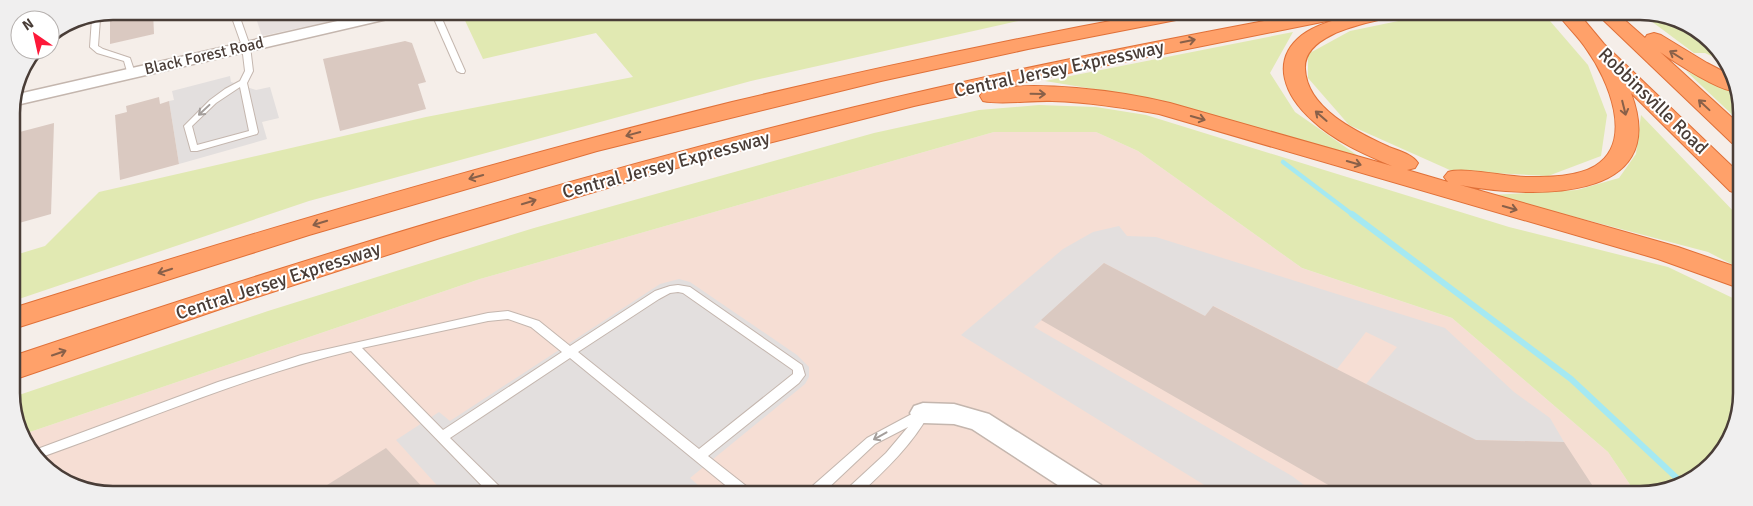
<svg xmlns="http://www.w3.org/2000/svg" width="1753" height="506" font-family="Signika,sans-serif">
<style>
.commercial{fill:#f6ded4}
.industrial{fill:#e7e0de}
.green{fill:#e1e9b2}
.parking{fill:#e3dfde}
.lines{fill:none;stroke-linecap:round;stroke-linejoin:round}
.stream-far1{stroke:#a5e9f2;stroke-width:4.5}
.stream{stroke:#a5e9f2;stroke-width:6}
.building{fill:#dac9c1}
.lane-casing{stroke:#c4b6ae;stroke-width:2}
.street-casing{stroke:#c4b6ae;stroke-width:3}
.highway-casing{stroke:#e07038;stroke-width:2}
.lane{fill:#fff;fill-rule:evenodd}
.street{fill:#fff;fill-rule:evenodd}
.highway{fill:#ffa16a;fill-rule:evenodd}
.oneway{stroke:#896049}
.oneway2{stroke:#a49e9b}
.labels{text-anchor:middle;dominant-baseline:central;stroke-width:4;stroke-linejoin:round;paint-order:stroke}
.far-street-label{font-size:16px;fill:#493d37;stroke:#fff}
.street-label{font-size:19px;fill:#493d37;stroke:#fff}
.rim{fill:none;stroke:#493d37;stroke-width:2.5}
</style>
<rect width="100%" height="100%" fill="#f5eee9"/>
<path class="commercial" d="M994 132H1096L1138 151 1302 268 1452 318 1608 452 1637 495 87 491 37 460 24 434 480 279Z"/>
<path class="industrial" d="M254 12H373L262 36Z"/>
<g class="green">
<path d="M461 12 1054 13 751 81 309 201 13 301 12 256 45 246 99 192 426 117 633 77 596 33 483 59Z"/>
<path d="M1432 14H1544L1588 65 1607 115 1601 156 1548 176 1452 171 1349 125 1308 78V54L1350 31Z"/>
<path d="M1643 15H1666L1716 46 1724 62 1705 53H1694Z"/>
<path d="M1293 32 1270 73 1295 112 1364 160 1160 100 1045 81Z"/>
<path d="M1686 71 1740 94V122Z"/>
<path d="M1039 105 1096 107 1146 115 1509 227 1668 267 1739 301 1738 419 1707 470 1646 495H1637L1608 452 1452 318 1302 268 1138 151 1096 132H994L480 279 24 434 13 412V397L268 311 534 228 874 133 979 110Z"/>
<path d="M1641 115 1739 217V268L1708 252 1492 195 1577 190 1619 178 1636 154Z"/>
</g>
<g class="parking">
<path d="M230 76 231 82 256 90 270 87 279 118 262 122 267 139 179 164 169 101 174 100 172 91Z"/>
<path d="M1119 226 1127 236 1156 237 1445 328 1514 392 1550 418 1564 442 1476 440 1366 384 1397 347 1366 332 1337 369 1214 306 1205 316 1104 263 1034 327 1292 476 1316 494H1219L961 335 1063 249 1093 232Z"/>
<path d="M679 279 690 282 797 355 809 367V377L805 384 690 478 707 493 443 492 396 440 439 412 450 421 660 284Z"/>
</g>
<g class="lines">
<path class="stream-far1" d="M1283 162 1353 215"/>
<path class="stream" d="M1352 214 1571 379 1680 481"/>
</g>
<g class="building">
<path d="M153 11 154 34 110 44V20Z"/>
<path d="M405 41 412 43 426 82 418 84 426 109 340 131 323 59Z"/>
<path d="M159 97 160 104 169 101 179 164 120 180 115 115 127 112 126 106Z"/>
<path d="M54 123 51 214 12 225V134Z"/>
<path d="M1104 263 1205 316 1213 306 1476 440 1564 442 1598 494H1344L1041 320Z"/>
<path d="M386 448 427 492H316Z"/>
</g>
<g class="lines">
<defs>
<g id="lane">
<path d="M113 11H119L100 19 98 46 103 49 130 58 135 73 134 75H128L124 61 97 53 90 47 92 18 102 13Z"/>
<path d="M230 12H238L250 46 253 71 247 83 258 132 257 134 197 151H191L184 126 210 100 225 89 240 81 245 71 242 46ZM240 87 249 131 197 145 192 126 216 103Z"/>
<path d="M431 12H439L465 71 464 73H461L457 71Z"/>
<path d="M678 285 690 287 802 365 805 375 799 383 708 456 750 489 751 493H735L570 358 450 438 501 488 502 492H488L351 351C243 377 141 422 36 459L32 451 218 382 301 355 488 313 508 311 539 321 570 346 655 291 670 286ZM678 292 683 293 793 370V374L699 449 578 352 659 299 670 293ZM508 319 531 327 562 352 443 430 362 348 488 321Z"/>
<path d="M923 408 927 410 929 414C912 445 886 469 861 493H846L847 489 886 453 908 427 875 444 823 493H808L809 489 867 438Z"/>
</g>
<g id="street">
<path d="M377 12H404L401 15 396 17 12 106 14 95Z"/>
<path d="M923 403 954 404 989 414 1101 485 1104 493H1070L972 429 954 424 923 423 914 420 910 413 914 406Z"/>
</g>
<g id="highway">
<path d="M1147 14H1186L1183 18 1176 20 1028 49 881 81 597 151 309 235 13 329V308C251 233 490 162 732 102 870 69 1008 40 1147 14Z"/>
<path d="M1301 14H1342L1339 18 1332 20 1033 80 914 106 757 146 651 175 440 238 232 305 13 380V356C290 263 570 176 855 107 1003 71 1152 42 1301 14Z"/>
<path d="M1356 14H1390L1387 18C1362 24 1303 35 1305 69 1307 109 1357 132 1389 147 1399 151 1412 154 1418 163L1415 168 1407 170 1448 182 1444 177 1448 172C1466 167 1506 177 1528 177 1549 177 1576 177 1595 166 1635 142 1608 79 1587 50 1579 37 1567 27 1558 14H1579L1604 44 1739 173V194L1730 191 1631 93C1673 205 1528 198 1460 185L1678 247 1739 268V288L1658 259 1159 114C1124 108 1088 102 1052 101 1032 100 1001 105 983 101L980 96 983 91C1032 79 1121 91 1170 103L1392 166C1364 154 1334 141 1312 120 1286 97 1269 61 1302 35 1317 24 1338 19 1356 14Z"/>
<path d="M1598 15H1619L1645 38 1647 35 1654 33 1661 35 1707 63 1730 75 1738 91C1722 94 1675 62 1660 52L1740 125V145L1732 143Z"/>
</g>
</defs>
<use href="#lane" class="lane-casing"/>
<use href="#street" class="street-casing"/>
<use href="#highway" class="highway-casing"/>
<use href="#lane" class="lane"/>
<use href="#street" class="street"/>
<use href="#highway" class="highway"/>
</g>
<defs><path id="oneway-shaft" d="M-6 0H5M1.5-3L5.5 0L1.5 3" fill="none" stroke-width="1.6" stroke-linecap="round" stroke-linejoin="round" transform="scale(1.25)"/></defs>
<g class="oneway">
<use href="#oneway-shaft" transform="translate(1188 41) rotate(-11)"/>
<use href="#oneway-shaft" transform="translate(1676 55) rotate(-148)"/>
<use href="#oneway-shaft" transform="translate(1038 94) rotate(1)"/>
<use href="#oneway-shaft" transform="translate(1704 105) rotate(-137)"/>
<use href="#oneway-shaft" transform="translate(1624 108) rotate(76)"/>
<use href="#oneway-shaft" transform="translate(1321 116) rotate(-139)"/>
<use href="#oneway-shaft" transform="translate(1198 118) rotate(16)"/>
<use href="#oneway-shaft" transform="translate(633 134) rotate(165)"/>
<use href="#oneway-shaft" transform="translate(1354 163) rotate(16)"/>
<use href="#oneway-shaft" transform="translate(476 177) rotate(164)"/>
<use href="#oneway-shaft" transform="translate(529 202) rotate(-17)"/>
<use href="#oneway-shaft" transform="translate(1510 208) rotate(16)"/>
<use href="#oneway-shaft" transform="translate(320 223) rotate(163)"/>
<use href="#oneway-shaft" transform="translate(165 271) rotate(162)"/>
<use href="#oneway-shaft" transform="translate(59 353) rotate(-19)"/>
</g>
<g class="oneway2">
<use href="#oneway-shaft" transform="translate(204 110) rotate(137)"/>
<use href="#oneway-shaft" transform="translate(880 436) rotate(151)"/>
</g>
<g class="labels">
<g class="far-street-label">
<text transform="translate(204 56) rotate(-13)">Black Forest Road</text>
</g>
<g class="street-label">
<text transform="translate(1059 69) rotate(-12)">Central Jersey Expressway</text>
<text transform="translate(1653 101) rotate(44)">Robbinsville Road</text>
<text transform="translate(666 165) rotate(-15)">Central Jersey Expressway</text>
<text transform="translate(278 281) rotate(-18)">Central Jersey Expressway</text>
</g>
</g>
<path d="M0 0H1753V506H0ZM113 20H1640A93 93 0 0 1 1733 113V393A93 93 0 0 1 1640 486H113A93 93 0 0 1 20 393V113A93 93 0 0 1 113 20Z" fill="#f0efef" fill-rule="evenodd"/>
<path class="rim" d="M113 20H1640A93 93 0 0 1 1733 113V393A93 93 0 0 1 1640 486H113A93 93 0 0 1 20 393V113A93 93 0 0 1 113 20Z"/>
<g transform="translate(35 35) rotate(326)"><circle r="24" fill="#ffffff" stroke="#b6b1af"/>
<path d="M0-4L9 19L0 12L-9 19Z" fill="#fd1839"/>
<text y="-8" font-size="14" font-weight="bold" text-anchor="middle" fill="#493d37">N</text>
</g>
</svg>
